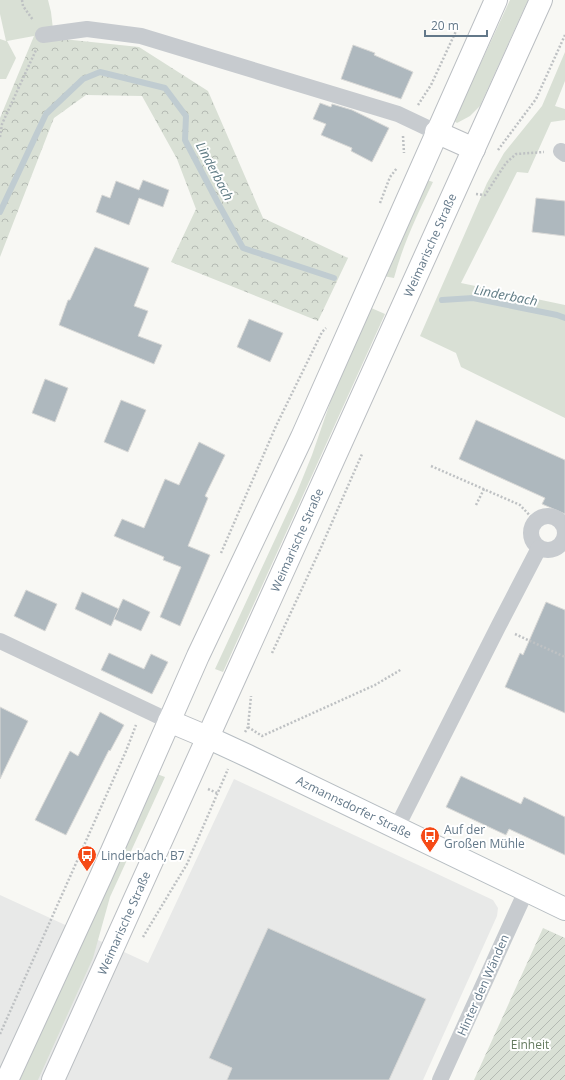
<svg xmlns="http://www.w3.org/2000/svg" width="565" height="1080" font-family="'Open Sans',sans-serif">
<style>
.built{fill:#e8e9e8}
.grass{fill:#d9e0d5}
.forest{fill:url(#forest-crowns)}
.garden{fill:url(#garden-furrows)}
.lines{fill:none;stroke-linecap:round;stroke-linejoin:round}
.stream{stroke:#c0ccd1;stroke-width:6}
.building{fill:#aeb8be;stroke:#d9d9d7}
.secondary-casing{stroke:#b6bdc2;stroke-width:24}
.primary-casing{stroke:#babec2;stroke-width:24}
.path{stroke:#bec1c3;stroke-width:2.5;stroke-dasharray:2 2;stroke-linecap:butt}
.lane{stroke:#c7cbcf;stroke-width:8}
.street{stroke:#c7cbcf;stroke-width:16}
.secondary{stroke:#fff;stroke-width:22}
.primary{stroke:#fff;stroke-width:22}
.labels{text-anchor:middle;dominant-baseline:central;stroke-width:4;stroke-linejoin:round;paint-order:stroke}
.street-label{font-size:12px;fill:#637889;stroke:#fff}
.poi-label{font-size:12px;fill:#637889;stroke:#fff;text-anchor:start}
.park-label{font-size:12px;fill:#657a5f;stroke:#fff}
.water-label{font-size:13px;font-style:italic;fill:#5f7b84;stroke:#fff}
</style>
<defs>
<pattern id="forest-crowns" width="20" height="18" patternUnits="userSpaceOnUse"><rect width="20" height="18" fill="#d9e0d5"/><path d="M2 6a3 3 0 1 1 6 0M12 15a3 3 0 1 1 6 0" fill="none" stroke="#b4bab3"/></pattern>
<pattern id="garden-furrows" width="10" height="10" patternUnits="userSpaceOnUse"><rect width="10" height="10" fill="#d9e0d5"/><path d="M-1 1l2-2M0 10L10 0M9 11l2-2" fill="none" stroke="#b4bab3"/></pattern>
</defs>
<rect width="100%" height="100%" fill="#f8f8f4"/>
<path class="built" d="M234 779 493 900 498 908 497 916 423 1080H0V895L148 963Z"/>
<g class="grass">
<path d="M0 0H48L51 12 54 38 34 36 7 41 16 58 6 79H0V39L6 41 0 14Z"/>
<path d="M510 0H528L480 106 470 116 457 123 454 121Z"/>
<path d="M565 52V81L555 106 565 109V120L551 122 528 173 517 172 461 283 565 305V418L461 367 456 353 420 336 487 183 504 153 542 106Z"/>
<path d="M427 180 433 182C418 213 403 244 394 278L383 276Z"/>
<path d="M369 307 385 314 223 672 215 669 297 492 312 455 340 374Z"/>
<path d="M157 774 165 777 110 897 93 958 38 1080H20Z"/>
</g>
<path class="forest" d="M34 36 139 47 208 91 263 218 348 258 318 321 171 262 196 209 177 159 142 96 86 95 54 118 0 257V118Z"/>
<path class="garden" d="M543 928 565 938V1080H474Z"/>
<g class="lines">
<g class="stream">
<path d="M0 212 46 114 83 79 100 72 165 88 186 116 185 140 218 203 243 248 334 278"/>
<path d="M442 300 473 298 557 315 565 318"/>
</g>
</g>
<g class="building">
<path d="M353 45 375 53 374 55 413 72 401 99 341 79Z"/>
<path d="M320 103 331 107 332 104 352 110 389 128 372 162 351 151 352 148 321 135 326 124 313 119Z"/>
<path d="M143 180 169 190 163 207 139 198 129 225 96 212 102 195 110 198 116 181 139 190Z"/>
<path d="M536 198 565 201V236L532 232Z"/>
<path d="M95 247 149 268 134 306 148 311 138 336 162 345 154 364 59 325 68 300H70Z"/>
<path d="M249 319 283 333 270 362 237 347Z"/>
<path d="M45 379 68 388 55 422 32 413Z"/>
<path d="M121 400 146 410 128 452 104 442Z"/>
<path d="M476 420 565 460V514L542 504 545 498 459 459Z"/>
<path d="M199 442 225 455 205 496 208 498 188 546 210 555 180 626 160 617 181 567 163 560 164 557 114 536 122 519 144 528 165 479 179 485Z"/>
<path d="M26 590 57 604 45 631 14 616Z"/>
<path d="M82 592 119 609 111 626 75 609Z"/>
<path d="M123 599 150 612 141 631 114 619Z"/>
<path d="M546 602 565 610V713L505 687 520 653 523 655Z"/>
<path d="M109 653 144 669 151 654 168 662 152 694 101 670Z"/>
<path d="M0 707 28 721 0 779Z"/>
<path d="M100 712 124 725 110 751 109 750 66 835 35 820 70 751 78 756Z"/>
<path d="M461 776 521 804 524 797 565 817V855L509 829 506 835 446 807Z"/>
<path d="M268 928 426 999 389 1080H227L232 1068 209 1058Z"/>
</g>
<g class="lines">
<defs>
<path id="secondary" d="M207 737 248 756 565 909"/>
<g id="primary">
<path d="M436 132 474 149"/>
<path d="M169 721 207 737"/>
<path d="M7 1080 101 876 198 656 302 437 496 0"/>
<path d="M53 1080 541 0"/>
</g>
</defs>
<use href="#secondary" class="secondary-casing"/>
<use href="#primary" class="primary-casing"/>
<g class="path">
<path d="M22 0 23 6 33 20"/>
<path d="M418 105 431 85 457 29"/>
<path d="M403 136 404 153"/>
<path d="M0 137 2 124 36 50"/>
<path d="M498 150 536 99 565 35"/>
<path d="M476 194 485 195 506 163 516 154 544 152"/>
<path d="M380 203 390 177 397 168"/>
<path d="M431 466 520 505 535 521"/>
<path d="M476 505 484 489"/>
<path d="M554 516 557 510"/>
<path d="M221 553 276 426 322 332 326 328"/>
<path d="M515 634 565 657"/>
<path d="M272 653 319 552 362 454"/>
<path d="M248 727 262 736 375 685 402 669"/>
<path d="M245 732 248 727 251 696"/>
<path d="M208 789 217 793"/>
<path d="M143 937 187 864 228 769"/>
<path d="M0 1034 126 751 136 725"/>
</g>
<path class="lane" d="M563 540 565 541"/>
<g class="street">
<path d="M43 35 87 29 141 36 398 114 436 132"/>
<path d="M561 151 565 154"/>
<circle cx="548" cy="533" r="17"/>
<path d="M0 641 169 721"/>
<path d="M396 829 498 627 539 548"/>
<path d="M440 1080 526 891"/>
</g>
<use href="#secondary" class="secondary"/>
<use href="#primary" class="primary"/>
</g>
<defs>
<symbol id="bus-pin" viewBox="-11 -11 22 30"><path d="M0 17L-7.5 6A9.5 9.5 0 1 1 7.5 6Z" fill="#f54a17" stroke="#fff"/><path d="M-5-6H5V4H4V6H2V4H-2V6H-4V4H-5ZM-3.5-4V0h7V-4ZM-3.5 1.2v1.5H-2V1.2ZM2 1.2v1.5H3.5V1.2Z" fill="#fff"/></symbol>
</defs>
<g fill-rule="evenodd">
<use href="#bus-pin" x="419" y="825" width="22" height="30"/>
<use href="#bus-pin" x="76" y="844" width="22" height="30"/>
</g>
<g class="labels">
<g class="street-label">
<text transform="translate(430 245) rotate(-66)">Weimarische Straße</text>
<text transform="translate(297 540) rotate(-66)">Weimarische Straße</text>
<text transform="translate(354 807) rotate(26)">Azmannsdorfer Straße</text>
<text transform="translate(124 923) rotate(-66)">Weimarische Straße</text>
<text transform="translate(483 985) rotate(-66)">Hinter den Wänden</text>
</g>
<g class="poi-label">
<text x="444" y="829">Auf der<tspan x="444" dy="14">Großen Mühle</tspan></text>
<text x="101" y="855">Linderbach, B7</text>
</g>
<g class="park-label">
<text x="530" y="1044">Einheit</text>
</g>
<g class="water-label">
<text transform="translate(215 171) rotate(62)">Linderbach</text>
<text transform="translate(506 295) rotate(11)">Linderbach</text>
</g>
</g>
<path d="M425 30v6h62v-6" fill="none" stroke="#637889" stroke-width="2"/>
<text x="431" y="30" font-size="12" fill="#637889" stroke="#ffffff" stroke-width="3" paint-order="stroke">20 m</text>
</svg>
